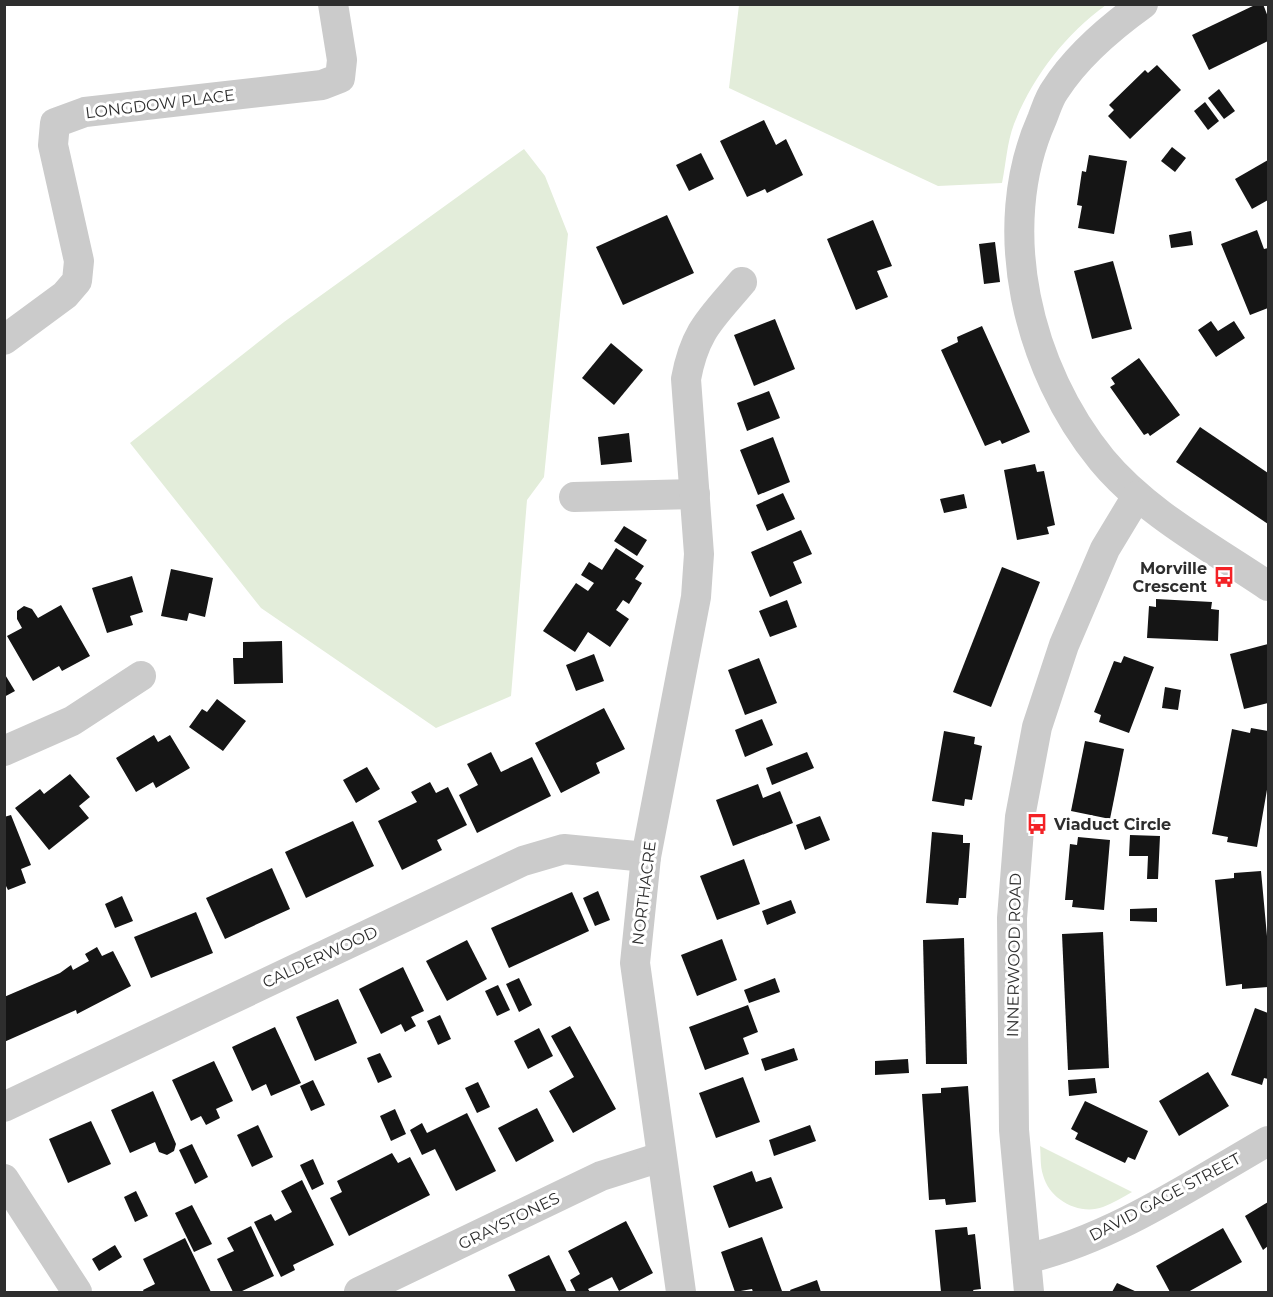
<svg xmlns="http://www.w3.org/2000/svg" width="1273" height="1297" font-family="Montserrat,sans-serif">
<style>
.green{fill:#e3edda}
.building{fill:#151515}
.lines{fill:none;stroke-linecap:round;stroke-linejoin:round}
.minor{stroke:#cbcbcb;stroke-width:30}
.labels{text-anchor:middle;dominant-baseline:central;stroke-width:6;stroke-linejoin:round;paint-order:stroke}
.street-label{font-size:16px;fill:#2e2e2e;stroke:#fff}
.poi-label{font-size:16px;font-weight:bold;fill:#2e2e2e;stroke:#fff;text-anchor:end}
</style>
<rect width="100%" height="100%" fill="#fff"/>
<g class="green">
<path d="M739 5V4L1106 5C1065 35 1033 76 1014 124 1007 142 1006 164 1002 183L938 186 729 88Z"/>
<path d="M524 149 545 176 568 234 544 477 527 500 511 696 436 728 261 608 130 443 284 322Z"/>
<path d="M1040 1146 1132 1192C1123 1197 1113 1203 1103 1207 1079 1216 1049 1199 1043 1175 1040 1166 1041 1156 1040 1146Z"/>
</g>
<g class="building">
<path d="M1257 4H1263L1268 17V41L1209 70 1192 35Z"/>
<path d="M1157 65 1181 90 1130 139 1108 116 1114 110 1109 105 1145 70 1148 73Z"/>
<path d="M1219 89 1235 111 1224 119 1208 98Z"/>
<path d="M1205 102 1219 121 1208 130 1194 111Z"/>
<path d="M764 120 776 145 786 139 803 175 767 193 765 189 747 197 720 141Z"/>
<path d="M1172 147 1186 158 1175 172 1161 161Z"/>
<path d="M701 153 714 179 689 191 676 165Z"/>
<path d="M1089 155 1127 161 1114 234 1078 228 1082 206 1077 205 1082 171 1086 172Z"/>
<path d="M1268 160V200L1252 209 1235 179Z"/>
<path d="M667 215 694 273 623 305 596 247Z"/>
<path d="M873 220 892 266 877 271 888 297 856 310 827 239Z"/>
<path d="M1257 230 1264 249 1268 248V308L1250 315 1221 244Z"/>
<path d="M1191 231 1193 245 1171 248 1169 235Z"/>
<path d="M995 242 1000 282 984 284 979 244Z"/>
<path d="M1113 261 1132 329 1092 339 1074 271Z"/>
<path d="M775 319 795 369 754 386 734 335Z"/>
<path d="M1211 321 1218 331 1234 321 1245 338 1216 357 1198 330Z"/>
<path d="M982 326 1030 432 1002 444 1000 440 985 446 941 350 958 342 957 337Z"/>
<path d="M611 343 643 370 614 405 582 378Z"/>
<path d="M1139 358 1180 415 1150 436 1148 433 1144 435 1110 387 1115 384 1111 378Z"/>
<path d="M769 391 780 418 747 431 737 403Z"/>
<path d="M1200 427 1268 473V524L1176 462Z"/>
<path d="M629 433 632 462 601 465 598 437Z"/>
<path d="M773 437 790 482 758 495 740 450Z"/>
<path d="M1035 464 1037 472 1044 471 1055 525 1047 527 1049 534 1017 540 1004 470Z"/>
<path d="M783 493 795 519 767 531 756 505Z"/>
<path d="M964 494 967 508 944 513 940 499Z"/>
<path d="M624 526 647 540 637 556 614 541Z"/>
<path d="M801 530 812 554 793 562 802 583 770 597 751 552Z"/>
<path d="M616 548 644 566 635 579 642 583 629 604 623 600 616 610 629 619 610 647 588 632 575 652 543 631 576 583 588 591 594 583 581 575 589 562 602 570Z"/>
<path d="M1002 567 1040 582 991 707 953 692Z"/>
<path d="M171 569 213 578 205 617 189 613 187 621 161 616Z"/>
<path d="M132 576 143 612 130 616 133 625 107 633 92 588Z"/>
<path d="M1156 599 1212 602 1211 609 1219 610 1218 641 1147 638 1149 606 1156 607Z"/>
<path d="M787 600 797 627 770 637 759 611Z"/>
<path d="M61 605 90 656 62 671 59 666 33 681 7 636 22 628 17 619V611L24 606 32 609 38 618Z"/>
<path d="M282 641 283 683 234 684 233 658H243V642Z"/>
<path d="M1268 644V703L1244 709 1230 654Z"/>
<path d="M594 654 604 681 576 691 566 665Z"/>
<path d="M1124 656 1154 667 1129 733 1099 722 1101 715 1094 712 1114 661 1121 663Z"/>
<path d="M759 658 777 703 745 715 728 670Z"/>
<path d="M4 673 15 691 4 697Z"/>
<path d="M1165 687 1181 690 1178 710 1162 708Z"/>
<path d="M217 699 246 721 223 751 189 727 202 709 207 712Z"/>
<path d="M604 708 625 749 596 763 600 773 561 793 535 743Z"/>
<path d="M762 719 773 745 745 757 735 730Z"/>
<path d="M1251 728 1268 731V784L1257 847 1227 842 1228 837 1212 834 1232 729 1250 733Z"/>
<path d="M944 731 975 737 974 744 982 746 972 800 965 799 964 806 932 801Z"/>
<path d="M154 735 158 742 170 735 190 768 156 788 153 782 136 792 116 758Z"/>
<path d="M1085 741 1124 749 1110 819 1071 811Z"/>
<path d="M491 752 501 772 532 757 551 796 477 833 459 795 478 785 467 764Z"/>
<path d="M807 752 814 768 772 785 766 768Z"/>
<path d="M367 767 380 789 356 803 343 780Z"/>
<path d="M70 774 90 797 79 806 89 818 49 850 15 808 40 789 44 794Z"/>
<path d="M430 782 436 793 448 787 467 825 437 840 442 850 402 870 378 821 417 802 411 792Z"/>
<path d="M758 784 763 798 780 791 793 823 733 846 716 800Z"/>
<path d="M11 815 31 865 21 869 26 883 8 890 4 882V817Z"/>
<path d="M820 816 830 840 805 850 796 825Z"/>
<path d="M353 821 374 866 306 898 285 852Z"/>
<path d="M932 832 963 835V843H970L966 898H959L958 905 926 903Z"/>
<path d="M1130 835 1160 836 1158 879H1147L1148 856H1129Z"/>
<path d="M1078 837 1110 840 1104 910 1072 907 1073 900H1065L1070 844 1077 845Z"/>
<path d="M744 859 760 904 717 920 700 876Z"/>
<path d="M272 868 290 909 225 939 206 898Z"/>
<path d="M1261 871 1268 947V987L1242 989V984L1226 986 1215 880 1234 878V873Z"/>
<path d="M598 891 610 920 595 926 583 898Z"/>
<path d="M572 892 589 931 509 968 491 928Z"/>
<path d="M122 896 133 921 115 928 105 904Z"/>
<path d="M791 900 796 913 767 925 762 911Z"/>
<path d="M1157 908V922L1130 921V909Z"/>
<path d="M196 912 213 953 151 978 134 937Z"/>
<path d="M1103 932 1109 1068 1068 1070 1062 934Z"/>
<path d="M964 938 967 1064H926L923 940Z"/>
<path d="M722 939 737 980 697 996 681 955Z"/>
<path d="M467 940 487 979 447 1001 426 961Z"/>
<path d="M97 947 102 956 113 951 131 986 77 1014 76 1010 4 1042V997L60 973 71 965 73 970 89 961 85 954Z"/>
<path d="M403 967 424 1011 411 1017 416 1026 405 1032 401 1024 381 1034 359 989Z"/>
<path d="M519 978 532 1005 519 1012 506 984Z"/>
<path d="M775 978 780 992 749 1003 744 990Z"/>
<path d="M498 985 510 1010 497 1016 485 991Z"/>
<path d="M338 999 357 1043 315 1061 296 1017Z"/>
<path d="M748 1005 758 1032 743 1038 749 1054 705 1070 689 1027Z"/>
<path d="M1255 1008 1268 1013V1079L1264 1078 1262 1085 1231 1075Z"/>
<path d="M440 1015 451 1039 438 1045 427 1021Z"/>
<path d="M570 1026 616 1109 573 1133 549 1091 574 1077 551 1036Z"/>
<path d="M275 1027 301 1083 271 1096 266 1084 252 1091 232 1047Z"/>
<path d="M539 1028 553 1056 528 1069 514 1041Z"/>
<path d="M794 1048 798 1060 765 1071 761 1059Z"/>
<path d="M380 1053 392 1077 378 1083 367 1058Z"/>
<path d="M908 1059 909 1073 875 1075V1061Z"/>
<path d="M214 1061 233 1101 216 1109 220 1118 206 1125 201 1116 191 1121 172 1080Z"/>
<path d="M1208 1072 1229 1106 1179 1136 1159 1101Z"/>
<path d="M743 1077 760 1122 716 1138 699 1093Z"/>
<path d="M1095 1078 1097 1093 1069 1096 1068 1080Z"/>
<path d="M313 1080 325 1105 311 1111 300 1086Z"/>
<path d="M478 1082 490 1107 477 1113 465 1088Z"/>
<path d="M968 1086 976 1202 946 1205 945 1199 929 1200 922 1094 941 1093V1088Z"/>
<path d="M153 1091 176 1144 174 1151 167 1155 159 1152 155 1142 130 1153 111 1110Z"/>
<path d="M1085 1101 1148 1131 1135 1160 1128 1157 1125 1163 1075 1139 1078 1133 1071 1129Z"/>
<path d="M537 1108 554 1141 516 1162 498 1128Z"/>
<path d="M395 1109 406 1134 391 1141 380 1116Z"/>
<path d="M467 1113 496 1171 456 1191 435 1149 422 1155 410 1130 422 1123 427 1133Z"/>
<path d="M91 1121 111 1164 68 1183 49 1139Z"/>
<path d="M258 1125 273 1157 252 1167 237 1135Z"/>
<path d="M810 1125 816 1141 774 1156 769 1140Z"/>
<path d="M192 1144 208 1177 195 1184 179 1150Z"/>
<path d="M392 1153 398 1163 410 1157 430 1195 349 1236 330 1198 342 1192 337 1181Z"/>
<path d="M313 1159 324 1184 312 1190 300 1165Z"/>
<path d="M752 1171 756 1182 771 1177 783 1208 729 1228 713 1186Z"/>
<path d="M302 1180 334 1245 293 1265 295 1270 281 1277 254 1222 271 1214 275 1221 292 1212 281 1191Z"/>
<path d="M136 1191 148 1216 135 1222 124 1197Z"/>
<path d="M1268 1202V1246L1263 1250 1245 1216Z"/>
<path d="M192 1205 212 1244 194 1252 175 1213Z"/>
<path d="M626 1221 653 1273 619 1291 612 1277 588 1289 590 1292H576L570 1280 580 1274 568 1251Z"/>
<path d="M251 1226 274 1276 240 1292H233L217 1259 234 1251 227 1238Z"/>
<path d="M967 1227 968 1235 975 1234 981 1289 973 1290 974 1292H941L935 1230Z"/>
<path d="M1223 1228 1242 1262 1188 1292H1170L1156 1266Z"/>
<path d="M762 1237 782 1291 753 1292 752 1289 735 1292 721 1252Z"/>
<path d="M185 1238 211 1292H144L143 1290 155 1284 143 1259Z"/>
<path d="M115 1245 122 1257 99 1271 92 1259Z"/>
<path d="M549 1255 567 1292H516L508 1275Z"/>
<path d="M817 1280 821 1292H791L790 1290Z"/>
<path d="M1117 1283 1137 1292H1112Z"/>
</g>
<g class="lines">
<g class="minor">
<path d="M1143 4C1111 27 1076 57 1055 90 1049 98 1046 109 1042 119 993 229 1028 370 1102 460 1146 513 1212 548 1268 586"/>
<path d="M4 340 65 295 77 281 79 261 53 145 55 123 85 112 322 85 340 78 342 60 333 4"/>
<path d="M574 497 695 494"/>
<path d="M4 751 72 721 141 676"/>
<path d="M4 1107 523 861 564 849 646 857"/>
<path d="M4 1179 77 1292"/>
<path d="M1026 1259C1114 1238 1191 1185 1268 1141"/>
<path d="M359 1292 601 1176 661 1157"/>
<path d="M681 1292 635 963 646 857 696 597 699 554 686 379C695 330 712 318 742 282"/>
<path d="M1029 1292 1014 1130 1012 918 1020 817 1037 727 1064 645 1105 549 1137 496"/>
</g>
</g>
<defs>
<symbol id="bus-bare" viewBox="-9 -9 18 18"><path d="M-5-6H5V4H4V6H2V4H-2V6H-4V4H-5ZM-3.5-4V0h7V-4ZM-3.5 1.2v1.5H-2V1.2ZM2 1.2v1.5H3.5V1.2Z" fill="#f32226" stroke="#fff" stroke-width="2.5" paint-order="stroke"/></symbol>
</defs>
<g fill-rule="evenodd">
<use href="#bus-bare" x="1209" y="562" width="30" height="30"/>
<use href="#bus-bare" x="1022" y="809" width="30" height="30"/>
</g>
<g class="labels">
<g class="street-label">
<text transform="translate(160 104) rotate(-7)">LONGDOW PLACE</text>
<text transform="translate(644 893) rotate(-83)">NORTHACRE</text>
<text transform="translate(1014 955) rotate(-89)">INNERWOOD ROAD</text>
<text transform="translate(320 957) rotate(-25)">CALDERWOOD</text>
<text transform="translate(1165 1197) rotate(-28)">DAVID GAGE STREET</text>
<text transform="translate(509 1221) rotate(-26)">GRAYSTONES</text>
</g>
<g class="poi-label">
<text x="1207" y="568">Morville<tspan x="1207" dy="18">Crescent</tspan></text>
<text x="1054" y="824" text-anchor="start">Viaduct Circle</text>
</g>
</g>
<rect width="1273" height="1297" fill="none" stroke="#2e2e2e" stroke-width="12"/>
</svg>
